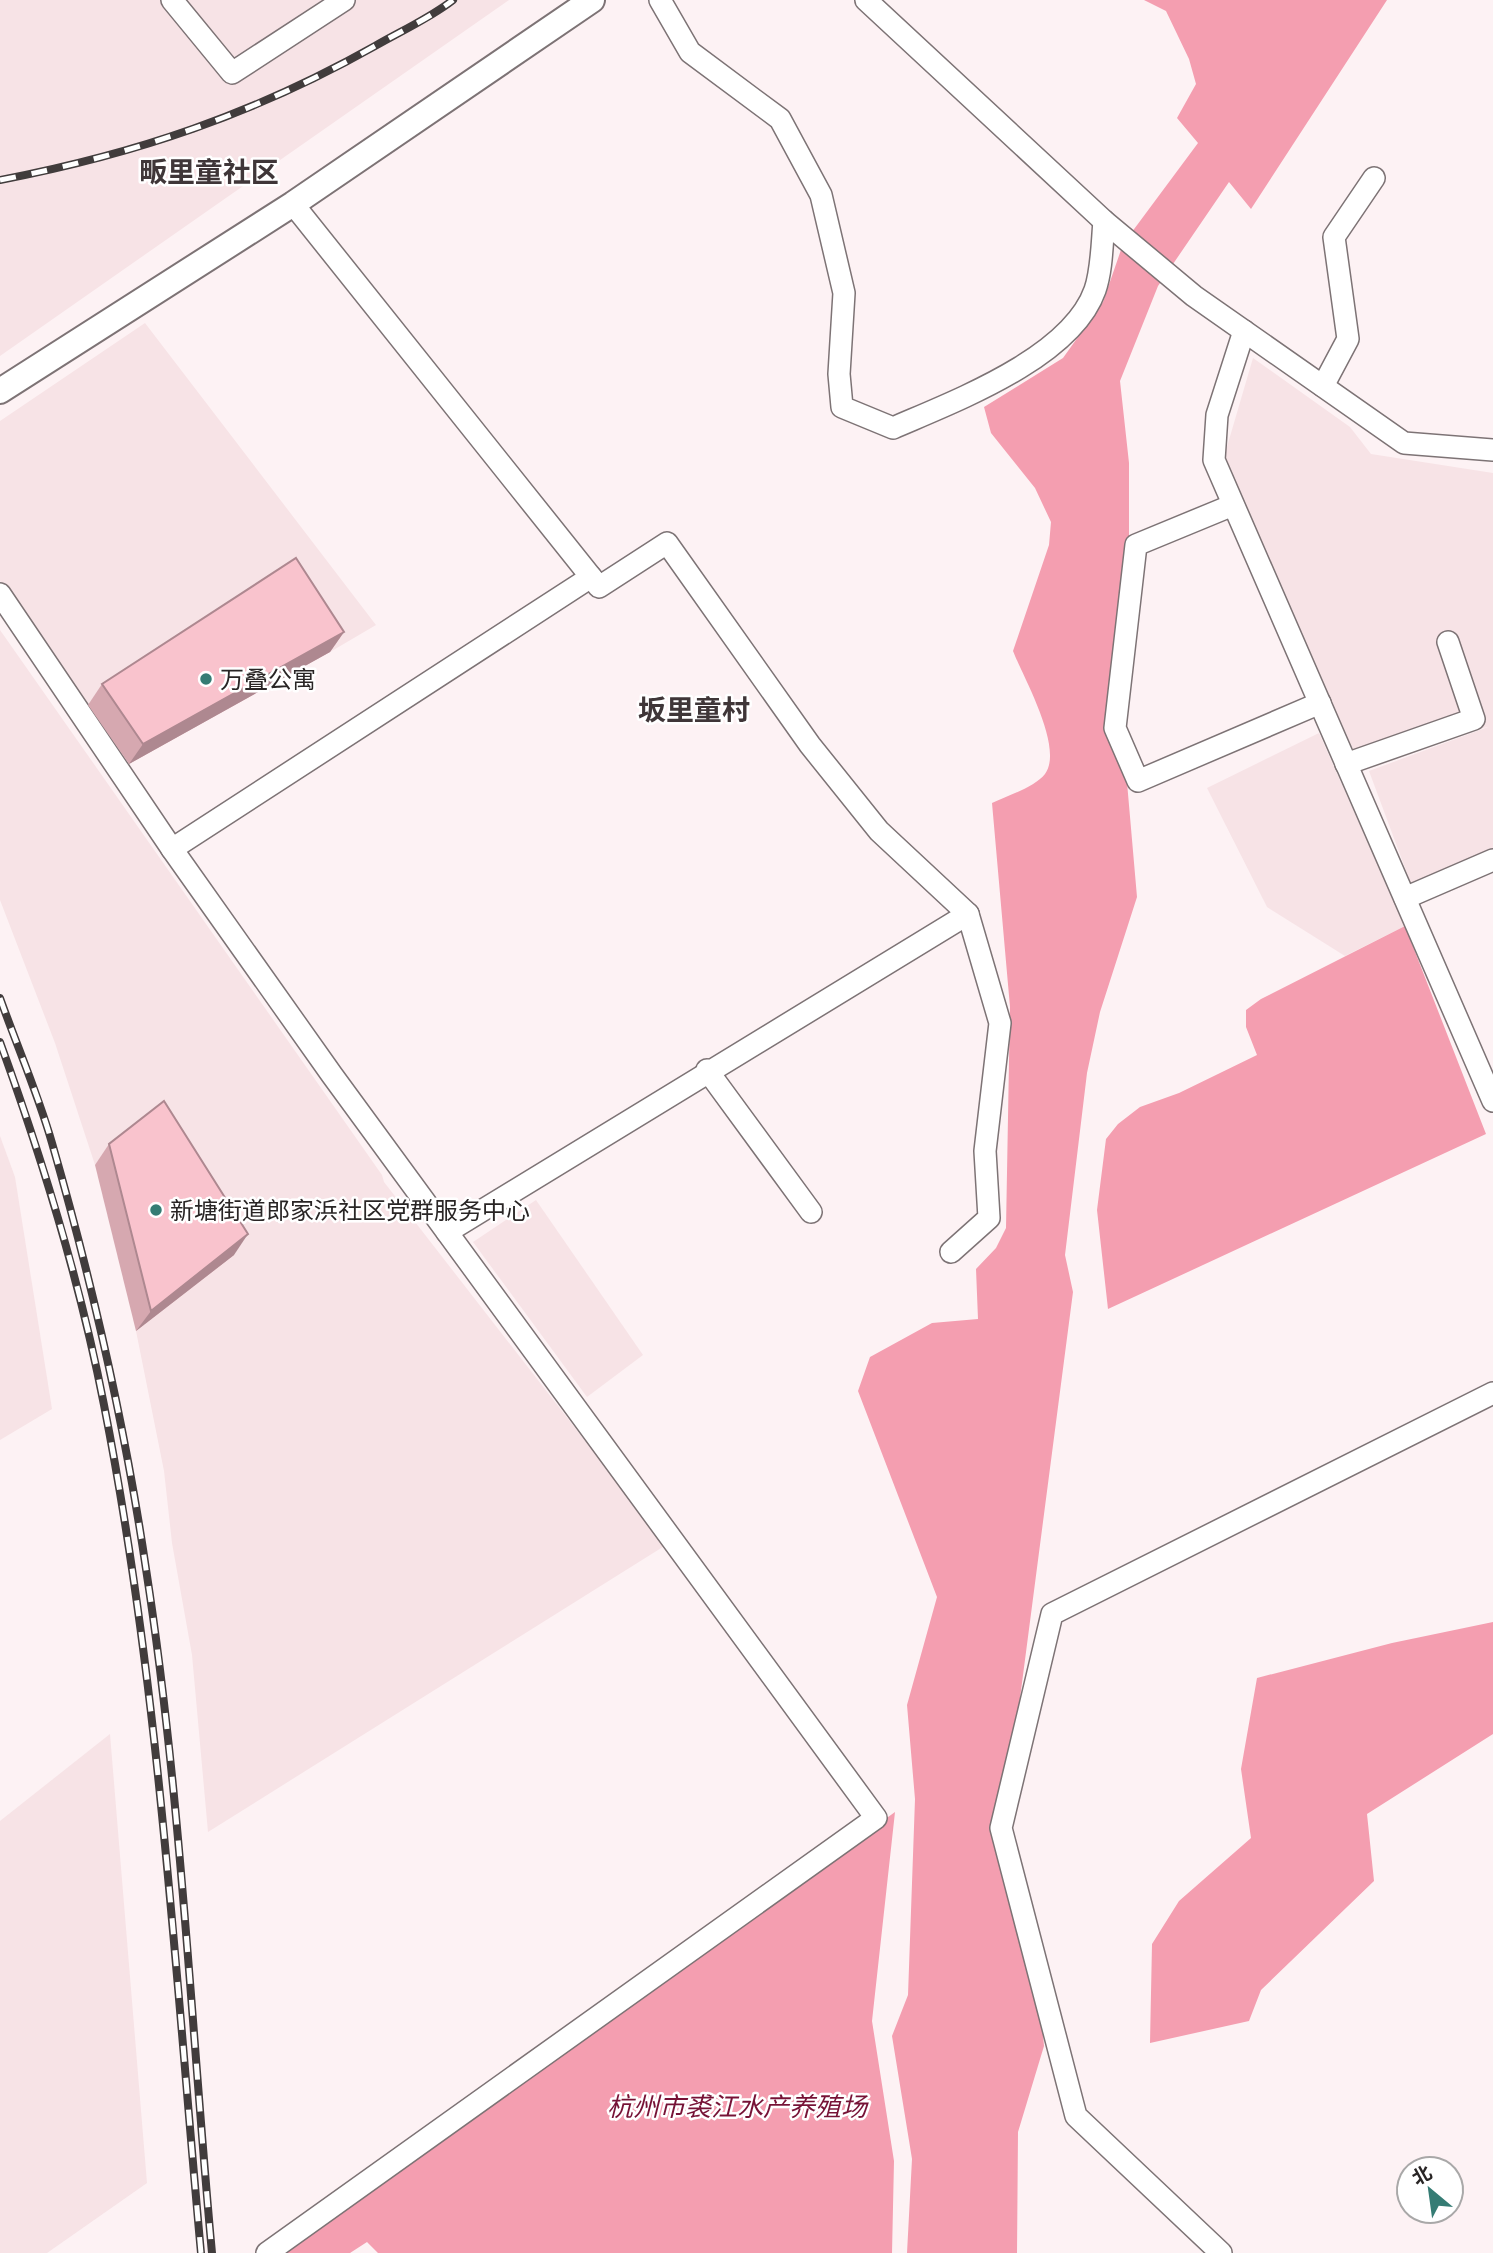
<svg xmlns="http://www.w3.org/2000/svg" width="1493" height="2253" font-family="'DM Sans','Noto Sans SC',sans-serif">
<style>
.built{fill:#f7e3e6}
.water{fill:#f49eb0}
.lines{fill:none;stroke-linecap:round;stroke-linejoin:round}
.minor-casing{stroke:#7d7375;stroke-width:24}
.tertiary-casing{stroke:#7d7375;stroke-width:28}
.minor{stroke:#fff;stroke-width:21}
.tertiary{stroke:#fff;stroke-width:24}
.rail-casing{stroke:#413c3c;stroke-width:8}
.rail{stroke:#fff;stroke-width:5;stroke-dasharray:16;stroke-linecap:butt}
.wall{fill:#d6a8b0}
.shaded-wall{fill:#ae8890}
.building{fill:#f9c3cd;stroke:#ae8890;stroke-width:2}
.poi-dot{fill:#357c74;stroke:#fff;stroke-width:2.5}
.labels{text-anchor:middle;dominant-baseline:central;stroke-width:5;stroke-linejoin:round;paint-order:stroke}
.poi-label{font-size:24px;fill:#292525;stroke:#fff;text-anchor:start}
.water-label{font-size:26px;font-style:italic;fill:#761236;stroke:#fff}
.quarter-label{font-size:28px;font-weight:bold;fill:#3f3638;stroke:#fff}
</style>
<rect width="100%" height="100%" fill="#fdf2f4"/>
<g class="built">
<path d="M0 0H509L0 356Z"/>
<path d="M145 323 376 625 330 652 282 579 88 705 0 581V421Z"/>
<path d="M1253 358 1350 427 1371 454 1493 473V855L1411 884 1369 771 1488 727 1355 754 1224 457Z"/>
<path d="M0 630 382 1175 384 1182 666 1545 208 1832 192 1655 172 1543 164 1471 136 1331 233 1255 149 1122 95 1165 55 1043 0 900Z"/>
<path d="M1319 733 1405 926 1345 956 1267 907 1207 788Z"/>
<path d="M0 1136 15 1177 52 1409 0 1440Z"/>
<path d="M536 1200 643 1355 587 1397 473 1242Z"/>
<path d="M110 1734 147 2183 47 2253H0V1821Z"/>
</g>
<g class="water">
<path d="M1144 0H1387L1251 209 1229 182 1158 286 1120 381 1129 463V546L1118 679 1137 897 1100 1012 1087 1073 1065 1255 1073 1292 1014 1744 1002 1801 1039 1990 1044 2046 1018 2132 1017 2253H907L912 2159 892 2036 908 1995 915 1799 907 1705 937 1597 858 1391 870 1357 932 1323 978 1319 976 1269 996 1248 1006 1228 1010 1007 992 803C1007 796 1035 787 1045 774 1064 748 1024 679 1013 651L1049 545 1051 522 1035 488 991 433 984 407 1063 358 1103 302 1123 244 1198 143 1177 118 1196 84 1189 59 1166 11Z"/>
<path d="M1405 926 1486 1134 1108 1309 1097 1210 1106 1139 1118 1124 1140 1107 1179 1093 1257 1055 1246 1027V1010L1261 999Z"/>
<path d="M1493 1622V1734L1367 1814 1374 1881 1261 1990 1249 2021 1150 2043 1152 1944 1179 1901 1251 1838 1241 1769 1257 1678 1392 1643Z"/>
<path d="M895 1812 872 2021 894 2161 892 2253H378L367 2242 350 2253H286Z"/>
</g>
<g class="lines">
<defs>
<g id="minor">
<path d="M172 0 232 73 344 0"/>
<path d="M660 0 690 52 780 119 821 195 844 293 839 374 842 407 893 428C955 401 1071 358 1095 290 1102 270 1102 243 1104 221"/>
<path d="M866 0 1104 221 1194 296 1404 443 1493 450"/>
<path d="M293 204 599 587 667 543 810 745 879 831 968 914 1000 1023 985 1151 989 1218 951 1252"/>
<path d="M1244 331 1217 415 1214 460 1493 1101"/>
<path d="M1323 386 1348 339 1334 237 1374 178"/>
<path d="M1233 505 1136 545 1115 728 1138 781 1320 703"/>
<path d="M0 594 172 849 332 1075 876 1818 267 2253"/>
<path d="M1346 764 1474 719 1448 642"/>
<path d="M172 849 591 577"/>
<path d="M1405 898 1493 860"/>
<path d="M707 1070 811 1212"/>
<path d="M447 1232 968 914"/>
<path d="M1221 2253 1076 2116 1001 1828 1052 1614 1493 1393"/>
</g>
<path id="tertiary" d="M0 391 293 204 592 0"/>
</defs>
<use href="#minor" class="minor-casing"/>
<use href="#tertiary" class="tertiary-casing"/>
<use href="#minor" class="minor"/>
<use href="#tertiary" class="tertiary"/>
<defs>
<g id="rail">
<path d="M0 180C136 154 254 114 375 46 401 31 430 18 453 0"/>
<path d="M0 998C17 1046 38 1094 52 1143 92 1282 125 1426 146 1569 181 1795 191 2025 212 2253"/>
<path d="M0 1042C43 1161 80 1281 104 1405 159 1684 175 1970 201 2253"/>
</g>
</defs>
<use href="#rail" class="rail-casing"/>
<use href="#rail" class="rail"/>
</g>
<g class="wall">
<path d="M344 632 330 652 129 764 88 705 102 684Z"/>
<path d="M109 1144 234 1255 136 1331 95 1165Z"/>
</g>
<g class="shaded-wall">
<path d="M344 632 330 652 129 764 143 744Z"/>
<path d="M248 1234 234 1255 136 1331 151 1311Z"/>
</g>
<g class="building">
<path d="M296 558 344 632 143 744 102 684Z"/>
<path d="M164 1101 248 1234 151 1311 109 1144Z"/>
</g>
<g class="poi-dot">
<circle cx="206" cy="679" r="7"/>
<circle cx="156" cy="1210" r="7"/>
</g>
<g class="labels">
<g class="poi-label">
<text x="220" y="679">万叠公寓</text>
<text x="170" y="1210">新塘街道郎家浜社区党群服务中心</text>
</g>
<g class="water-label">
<text x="737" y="2107">杭州市裘江水产养殖场</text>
</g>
<g class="quarter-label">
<text x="209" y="172">畈里童社区</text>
<text x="694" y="710">坂里童村</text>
</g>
</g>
<g transform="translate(1430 2190) rotate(331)"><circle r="33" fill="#ffffff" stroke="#a9a8a8" stroke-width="2"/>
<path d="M0-5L12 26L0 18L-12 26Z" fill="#357c74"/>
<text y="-10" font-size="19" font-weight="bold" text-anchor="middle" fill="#292525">北</text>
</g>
</svg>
